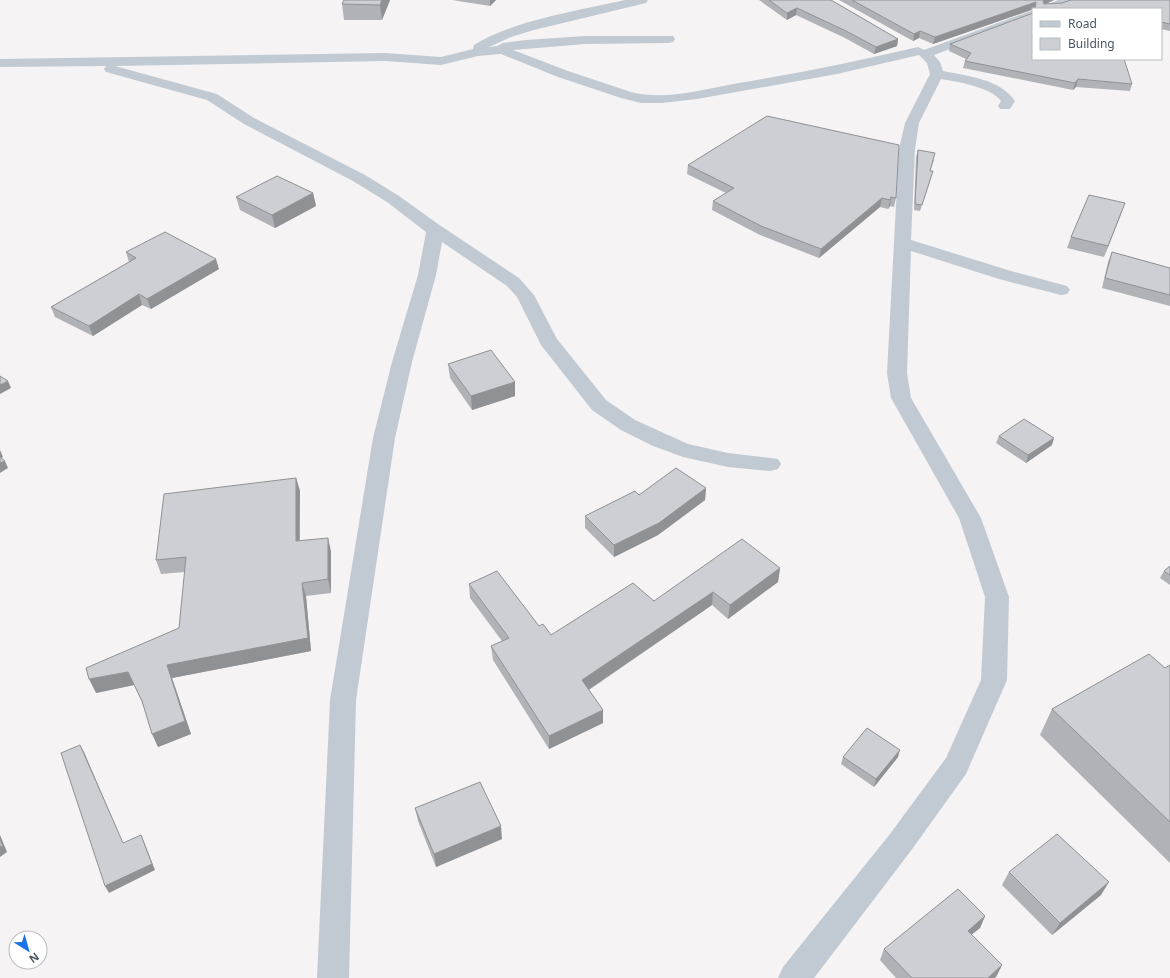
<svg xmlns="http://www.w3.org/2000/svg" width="1170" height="978" font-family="'Noto Sans',sans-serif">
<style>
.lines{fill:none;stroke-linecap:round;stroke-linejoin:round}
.street{fill:#c1cad2;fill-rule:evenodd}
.wall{fill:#b0b2b7}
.shaded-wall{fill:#909195}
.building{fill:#cdcfd5;stroke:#909195}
</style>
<rect width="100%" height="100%" fill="#f5f3f3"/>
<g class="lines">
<g class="street">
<path d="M625 0H648L646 3 534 30 511 37 489 47 497 46 503 43 526 40 585 36H673L675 39 673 42 668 43 585 44 513 50 568 71 631 92C665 101 705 89 739 83 799 73 859 61 918 47L924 50 1033 10V18L934 55 940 62 943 71C968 76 1000 79 1015 101L1010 109H1000L998 106 1001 101C991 87 958 82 941 79L919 123 915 149 911 240 1011 271 1067 286 1070 290 1067 294 1061 295 999 279 911 251 907 373 911 398 981 518 1009 597 1007 680 966 774 910 852 814 978H778L783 967 890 834 946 758 981 680 985 597 959 518 891 398 887 373 899 149 905 123 930 74 927 63 919 55 837 74 697 99 662 103H641L621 98 558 77 501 54 478 56 441 65 385 61 115 66 217 94 254 118 365 175 399 196 438 224 519 278 534 295 557 339 606 400 635 420 688 444 728 453 778 459 781 464 778 469 770 471 728 467 683 457 653 446 621 430 592 410 541 345 517 297 507 286 442 242 436 275 412 362 395 438 356 700 349 978H317L330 700 373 438 392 362 418 275 426 232 387 202 353 181 244 124 207 100 106 72 104 69 106 66 0 67V59L385 53 441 57 473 49 474 45C511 21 581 10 625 0Z"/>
<path d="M1058 0H1075C1068 10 1052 9 1042 9L1044 6Z"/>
</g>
</g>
<g class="wall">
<path d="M344 0H390L382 20H344L342 4Z"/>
<path d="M452 0H496L490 6Z"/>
<path d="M759 0H831L898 39 897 46 874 54 845 38 796 15 787 20Z"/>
<path d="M839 0H1054L1046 4 1170 0V31L1161 29V9H1034L933 44 919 38 913 41Z"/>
<path d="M950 44 1132 84 1130 91 1076 87 1073 90 963 68 965 61 966 59 949 51Z"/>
<path d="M918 150 934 160 930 171 931 178 920 211 914 210 916 157Z"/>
<path d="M688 165 896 198 894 207 890 206 888 209 880 207 819 258 760 235 712 210 713 201 726 193 687 174Z"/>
<path d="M313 193 316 206 275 228 240 210 236 197Z"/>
<path d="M1121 214 1104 257 1067 248 1071 237Z"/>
<path d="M126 252 219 269 151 309 142 305 93 336 55 317 51 307 129 262Z"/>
<path d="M1112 252 1170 268V306L1102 288 1108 262Z"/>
<path d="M448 364 515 382V396L472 410 450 378Z"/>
<path d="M999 436 1052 445 1026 463 996 443Z"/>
<path d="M296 478 300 491V541L331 551V593L306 596 311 651 172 678 191 734 158 747 142 702 134 685 96 693 179 628 185 572 161 574 156 560Z"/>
<path d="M706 488 705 500 658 535 614 557 585 528V516L639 495Z"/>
<path d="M1170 566V585L1160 578 1164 571Z"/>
<path d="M780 568 778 582 728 619 712 605 589 690 603 723 549 749 493 660 491 646 502 641 470 598 469 584 539 626 551 635 654 601Z"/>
<path d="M1170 665V863L1040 735 1052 709 1165 668Z"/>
<path d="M843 757H898L874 787 841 764Z"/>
<path d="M415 808 502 839 436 867 418 821Z"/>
<path d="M1009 872 1101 895 1052 935 1002 885Z"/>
<path d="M985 916 980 928 971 935 1002 965 996 977 994 978H896L880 960 884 949Z"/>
</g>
<g class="shaded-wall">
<path d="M382 0H390L382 20 380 5Z"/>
<path d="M490 0H496L490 6Z"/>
<path d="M1044 0H1054L1043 5V1Z"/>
<path d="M1036 2 1034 9 933 44 935 37Z"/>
<path d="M797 8 796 15 787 20V13Z"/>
<path d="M920 31 919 38 913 41 914 34Z"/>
<path d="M898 39 897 46 874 54 876 47Z"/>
<path d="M1078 79 1076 87 1073 90 1075 83Z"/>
<path d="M313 193 316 206 275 228 272 215Z"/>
<path d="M891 197 890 206 888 209 890 200Z"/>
<path d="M882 198 880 207 819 258 821 249Z"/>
<path d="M1125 203 1121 214 1104 257 1108 246Z"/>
<path d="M216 259 219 269 151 309 147 299Z"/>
<path d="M139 294 142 305 93 336 89 326Z"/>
<path d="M8 381 11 388 0 394V385Z"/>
<path d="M515 382V396L472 410 471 396Z"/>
<path d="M1054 438 1052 445 1026 463 1028 455Z"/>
<path d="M0 450 3 457 0 459Z"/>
<path d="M5 461 8 468 0 473V463Z"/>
<path d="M296 478 300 491 299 555 296 541Z"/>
<path d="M706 488 705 500 658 535 614 557V545Z"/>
<path d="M328 538 331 551V593L328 579Z"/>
<path d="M780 568 778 582 728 619 730 605Z"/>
<path d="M302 583 306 596 311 651 172 678 191 734 158 747 152 734 167 665Z"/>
<path d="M713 592 712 605 582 694V680Z"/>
<path d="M128 672 134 685 96 693 89 679Z"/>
<path d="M603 710V723L549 749V736Z"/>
<path d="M80 745 84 752 126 850 123 843Z"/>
<path d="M900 750 898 757 874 787 876 779Z"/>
<path d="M501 826 502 839 436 867 434 854Z"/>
<path d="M0 835 7 852 0 857Z"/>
<path d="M141 835 144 842 155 870 109 893 105 886Z"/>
<path d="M1109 882 1101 895 1052 935 1060 923Z"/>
<path d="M985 916 980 928 962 942 968 931Z"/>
<path d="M1002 965 996 977 994 978H988Z"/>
</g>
<g class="building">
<path d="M344 0H382L380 5 342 4Z"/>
<path d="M769 0H831L898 39 876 47 846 31 797 8 787 13Z"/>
<path d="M852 0H1044L1043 1 1044 4 1062 3 1071 0H1170V24L1161 22V9H1035L1036 2 935 37 920 31 914 34Z"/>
<path d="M1033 13V59H1124L1132 84 1078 79 1075 83 965 61 971 53 950 44Z"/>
<path d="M767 116 899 145 896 198 891 197 890 200 882 198 821 249 761 226 713 201 734 188 688 165Z"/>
<path d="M918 150 935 153 930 171H933L922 205 915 204Z"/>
<path d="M277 176 313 193 272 215 236 197Z"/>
<path d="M1089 195 1125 203 1108 246 1071 237Z"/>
<path d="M165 232 216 259 147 299 139 294 89 326 51 307 136 258 126 252Z"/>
<path d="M1112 252 1170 268V295L1105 278Z"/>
<path d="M491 350 515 382 471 396 448 364Z"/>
<path d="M0 376 8 381 0 385Z"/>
<path d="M1024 419 1054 438 1028 455 999 436Z"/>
<path d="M0 457 5 461 0 463Z"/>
<path d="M676 468 706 488 659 523 614 545 585 516 635 491 639 495Z"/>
<path d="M296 478V541L328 538V579L302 583 308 638 167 665 185 721 152 734 142 701 128 672 89 679 86 668 179 628 186 557 156 560 164 494Z"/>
<path d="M742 539 780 568 730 605 713 592 582 680 603 710 549 736 491 646 509 638 469 584 497 571 539 626 543 624 551 635 633 583 654 601Z"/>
<path d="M1170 566V575L1164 571Z"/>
<path d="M1149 654 1165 668 1170 665V822L1052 709Z"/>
<path d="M867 728 900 750 876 779 843 757Z"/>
<path d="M80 745 123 843 141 835 152 864 105 886 61 753Z"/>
<path d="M480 782 501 826 434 854 415 808Z"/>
<path d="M1057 834 1109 882 1060 923 1009 872Z"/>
<path d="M0 839 3 846 0 847Z"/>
<path d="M958 889 985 916 968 931 1002 965 988 978H912L884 949Z"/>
</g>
<rect x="1032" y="8" width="130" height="52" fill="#ffffff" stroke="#b7bbc0"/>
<rect x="1040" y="21" width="20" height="6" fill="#c1cad2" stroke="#b7bbc0"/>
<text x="1068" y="28" font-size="12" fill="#4a5661">Road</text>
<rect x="1040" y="38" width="20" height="12" fill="#cdcfd5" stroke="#b7bbc0"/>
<text x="1068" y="48" font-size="12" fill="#4a5661">Building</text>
<g transform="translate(28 950) rotate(143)"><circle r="19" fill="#ffffff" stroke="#b7bbc0"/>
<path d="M0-3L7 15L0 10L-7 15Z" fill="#1a73e8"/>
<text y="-6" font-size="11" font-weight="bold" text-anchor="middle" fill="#4a5661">N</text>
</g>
</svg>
